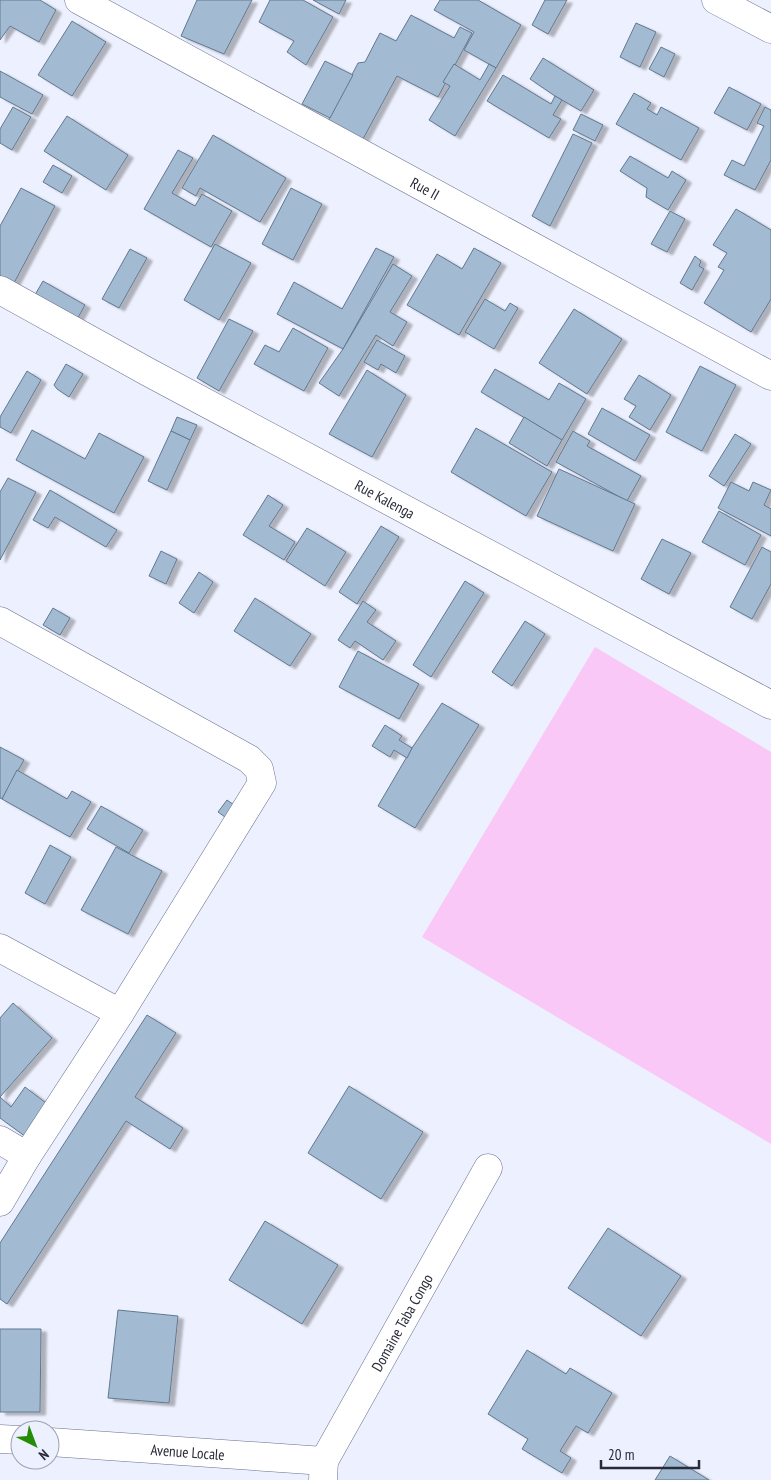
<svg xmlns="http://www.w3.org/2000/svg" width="771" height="1480" font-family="'PT Sans Narrow',sans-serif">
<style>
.green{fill:#fac8f7}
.building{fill:#a2bbd3;stroke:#61788f;filter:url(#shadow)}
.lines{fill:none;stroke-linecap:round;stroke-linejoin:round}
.street-casing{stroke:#69708c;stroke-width:29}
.street{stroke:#fff;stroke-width:28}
.labels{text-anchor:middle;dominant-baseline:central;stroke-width:4.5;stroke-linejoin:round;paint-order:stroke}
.street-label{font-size:15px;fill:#292b38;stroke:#edf0fe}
</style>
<defs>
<filter id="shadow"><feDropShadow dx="5.5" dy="3" stdDeviation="1" flood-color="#0004"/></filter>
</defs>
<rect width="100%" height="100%" fill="#edf0fe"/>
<path class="green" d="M595 647 771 752V1144L422 937Z"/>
<g class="building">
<path d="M0 0H40L56 10 39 42 10 26 0 40Z"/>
<path d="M197 0H252L224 54 181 36Z"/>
<path d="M270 0H303L333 17 306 65 287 52 294 41 259 22Z"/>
<path d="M313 0H346L339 14Z"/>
<path d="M440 0H478L521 25 496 68 464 50 474 32 434 10Z"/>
<path d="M545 0H567L548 34 532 25Z"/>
<path d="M411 15 454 38 460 27 472 33 438 97 397 76 363 139 328 121 358 63 365 62 380 33 396 41Z"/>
<path d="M72 21 106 42 72 96 38 75Z"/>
<path d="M636 23 656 32 640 67 620 57Z"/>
<path d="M661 47 675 54 664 77 649 69Z"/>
<path d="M543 58 594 90 581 111 555 96 530 79Z"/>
<path d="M325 61 353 75 330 118 302 104Z"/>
<path d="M454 64 480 80 489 64 496 68 455 136 429 120 450 86 443 82Z"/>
<path d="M0 71 43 95 32 114 0 97Z"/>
<path d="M503 75 551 104 555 96 562 100 553 115 561 119 549 138 487 101Z"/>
<path d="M729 87 761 104 747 130 714 113Z"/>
<path d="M634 93 651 103 647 109 657 115 661 107 699 128 681 160 616 124Z"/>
<path d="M13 107 31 117 12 150 0 143V129Z"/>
<path d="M765 107 771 110V160L755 190 724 175 732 160 744 166 764 126 757 123Z"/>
<path d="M581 114 603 125 595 141 573 130Z"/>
<path d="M67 116 128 155 106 190 44 151Z"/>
<path d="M573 134 592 143 550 226 532 216Z"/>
<path d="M213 135 286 178 260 222 200 188 196 196 182 188Z"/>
<path d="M178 150 193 158 172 193 195 206 202 194 232 211 211 247 144 209Z"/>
<path d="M630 156 668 178 672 171 686 180 668 210 646 197 647 188 620 171Z"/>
<path d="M53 165 72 176 62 193 43 182Z"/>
<path d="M21 188 55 206 14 283 0 276V226Z"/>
<path d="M291 188 322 204 293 260 262 244Z"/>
<path d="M736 209 771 230V299L751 332 704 303 724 270 718 267 727 253 713 245Z"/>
<path d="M670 211 685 219 667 252 651 244Z"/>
<path d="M215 244 251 263 219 320 184 300Z"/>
<path d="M376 248 394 257 343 349 277 314 294 282 342 309Z"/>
<path d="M474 248 501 263 459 335 407 305 437 254 462 269Z"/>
<path d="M130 249 147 258 119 308 102 299Z"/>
<path d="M695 256 701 261 699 266 704 269 692 290 680 283Z"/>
<path d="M393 264 412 276 390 312 407 322 393 346 376 335 339 396 319 383 343 349Z"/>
<path d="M43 281 85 305 74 325 32 300Z"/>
<path d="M485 299 505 311 510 303 518 308 494 349 465 332Z"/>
<path d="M574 309 622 339 587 394 539 363Z"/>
<path d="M229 319 253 331 219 391 197 378Z"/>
<path d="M293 328 328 348 304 391 254 364 265 345 279 352Z"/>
<path d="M377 340 405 356 396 373 381 364 378 370 364 362Z"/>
<path d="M66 364 83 374 69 397 57 389 54 385Z"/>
<path d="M700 366 736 385 702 451 666 432Z"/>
<path d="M495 369 549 400 559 383 586 399 562 440 481 392Z"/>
<path d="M367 370 406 395 372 457 329 434Z"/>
<path d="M27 371 41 380 11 433 0 427V417Z"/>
<path d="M639 375 671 395 650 430 629 417 636 406 624 399Z"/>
<path d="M602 408 650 435 635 461 588 434Z"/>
<path d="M177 417 197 425 190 440 171 431Z"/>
<path d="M524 417 562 440 547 466 509 443Z"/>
<path d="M476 428 552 472 526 516 451 472Z"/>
<path d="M32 430 85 459 99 433 144 457 114 513 16 460Z"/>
<path d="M171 431 190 440 167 490 148 481Z"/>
<path d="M573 431 590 441 587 446 641 476 627 501 556 462Z"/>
<path d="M735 434 751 444 724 486 709 476Z"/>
<path d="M559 469 635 504 613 551 537 516Z"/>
<path d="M8 478 36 492 0 560V492Z"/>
<path d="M731 482 749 491 753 482 771 490 764 505 771 509V536L718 508Z"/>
<path d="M50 490 117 530 106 547 55 517 48 528 33 520Z"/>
<path d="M268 495 283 505 269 526 295 542 284 560 243 535Z"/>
<path d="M719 511 761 535 745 565 702 542Z"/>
<path d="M381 526 399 537 357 604 339 592Z"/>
<path d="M307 528 346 552 325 586 286 561Z"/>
<path d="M662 539 691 553 669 594 641 579Z"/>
<path d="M762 547 771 552V584L752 619 730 607Z"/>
<path d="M161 551 177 559 166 584 149 576Z"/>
<path d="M199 572 213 582 194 613 179 603Z"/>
<path d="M465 581 484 593 431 677 413 665Z"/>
<path d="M255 598 311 634 290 666 234 631Z"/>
<path d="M363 601 376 610 367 622 396 641 383 660 355 641 350 648 338 640Z"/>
<path d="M53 608 70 618 60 635 43 625Z"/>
<path d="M525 621 545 634 512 686 492 672Z"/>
<path d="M358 651 419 684 399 719 339 687Z"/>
<path d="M442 703 479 725 415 828 378 806 412 748Z"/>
<path d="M385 725 402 736 399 740 412 748 407 758 394 750 390 757 372 746Z"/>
<path d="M0 747 24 760 2 799 0 798Z"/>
<path d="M17 770 67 799 72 791 91 802 70 837 2 799Z"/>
<path d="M227 800 241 810 232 822 218 812Z"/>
<path d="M101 806 143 830 129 853 87 829Z"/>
<path d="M50 845 71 857 45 904 25 893Z"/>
<path d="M116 847 162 871 128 934 81 910Z"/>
<path d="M13 1003 52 1038 0 1097V1018Z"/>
<path d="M147 1015 176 1033 135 1097 183 1128 170 1149 126 1121 7 1304 0 1299V1243Z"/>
<path d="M349 1086 423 1132 381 1199 308 1153Z"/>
<path d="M25 1087 50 1106 26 1137 0 1118V1097L11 1107Z"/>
<path d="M265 1221 338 1265 302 1324 229 1280Z"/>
<path d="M608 1228 681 1276 641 1336 568 1288Z"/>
<path d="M118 1310 178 1316 169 1403 108 1398Z"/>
<path d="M0 1329H41L40 1412H0Z"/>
<path d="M527 1350 566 1374 570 1368 612 1393 588 1433 576 1426 560 1451 571 1458 562 1473 522 1449 528 1439 488 1414Z"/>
<path d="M670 1456 709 1480H655Z"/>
</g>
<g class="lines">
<defs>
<g id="street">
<path id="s1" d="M79 0 771 376"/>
<path d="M716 0 771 29"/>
<path id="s2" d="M0 290 148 372 771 705"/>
<path d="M0 621 249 759 259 769 262 783 120 1013 27 1156 0 1202"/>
<path d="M0 948 120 1013"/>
<path d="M0 1140 27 1156"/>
<path d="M0 1439 20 1440"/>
<path id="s3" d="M50 1442 324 1461"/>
<path id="s4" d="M323 1480 324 1461 488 1168"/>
</g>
</defs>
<use href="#street" class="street-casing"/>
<use href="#street" class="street"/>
</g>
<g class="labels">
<g class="street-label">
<text stroke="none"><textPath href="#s1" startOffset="394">Rue II</textPath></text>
<text stroke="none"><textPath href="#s2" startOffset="438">Rue Kalenga</textPath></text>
<text stroke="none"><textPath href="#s4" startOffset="178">Domaine Taba Congo</textPath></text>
<text stroke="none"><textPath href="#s3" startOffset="138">Avenue Locale</textPath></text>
</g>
</g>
<g transform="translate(35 1445) rotate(138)"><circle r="24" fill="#edf0fe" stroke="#9fa1af"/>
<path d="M0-4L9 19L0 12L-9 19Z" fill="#278c05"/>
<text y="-8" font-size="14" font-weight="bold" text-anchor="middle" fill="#292b38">N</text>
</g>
<path d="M601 1460v8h98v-8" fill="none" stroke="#292b38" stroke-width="2.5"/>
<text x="608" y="1460" font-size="15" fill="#292b38" stroke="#edf0fe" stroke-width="4" paint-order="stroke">20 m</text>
</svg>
